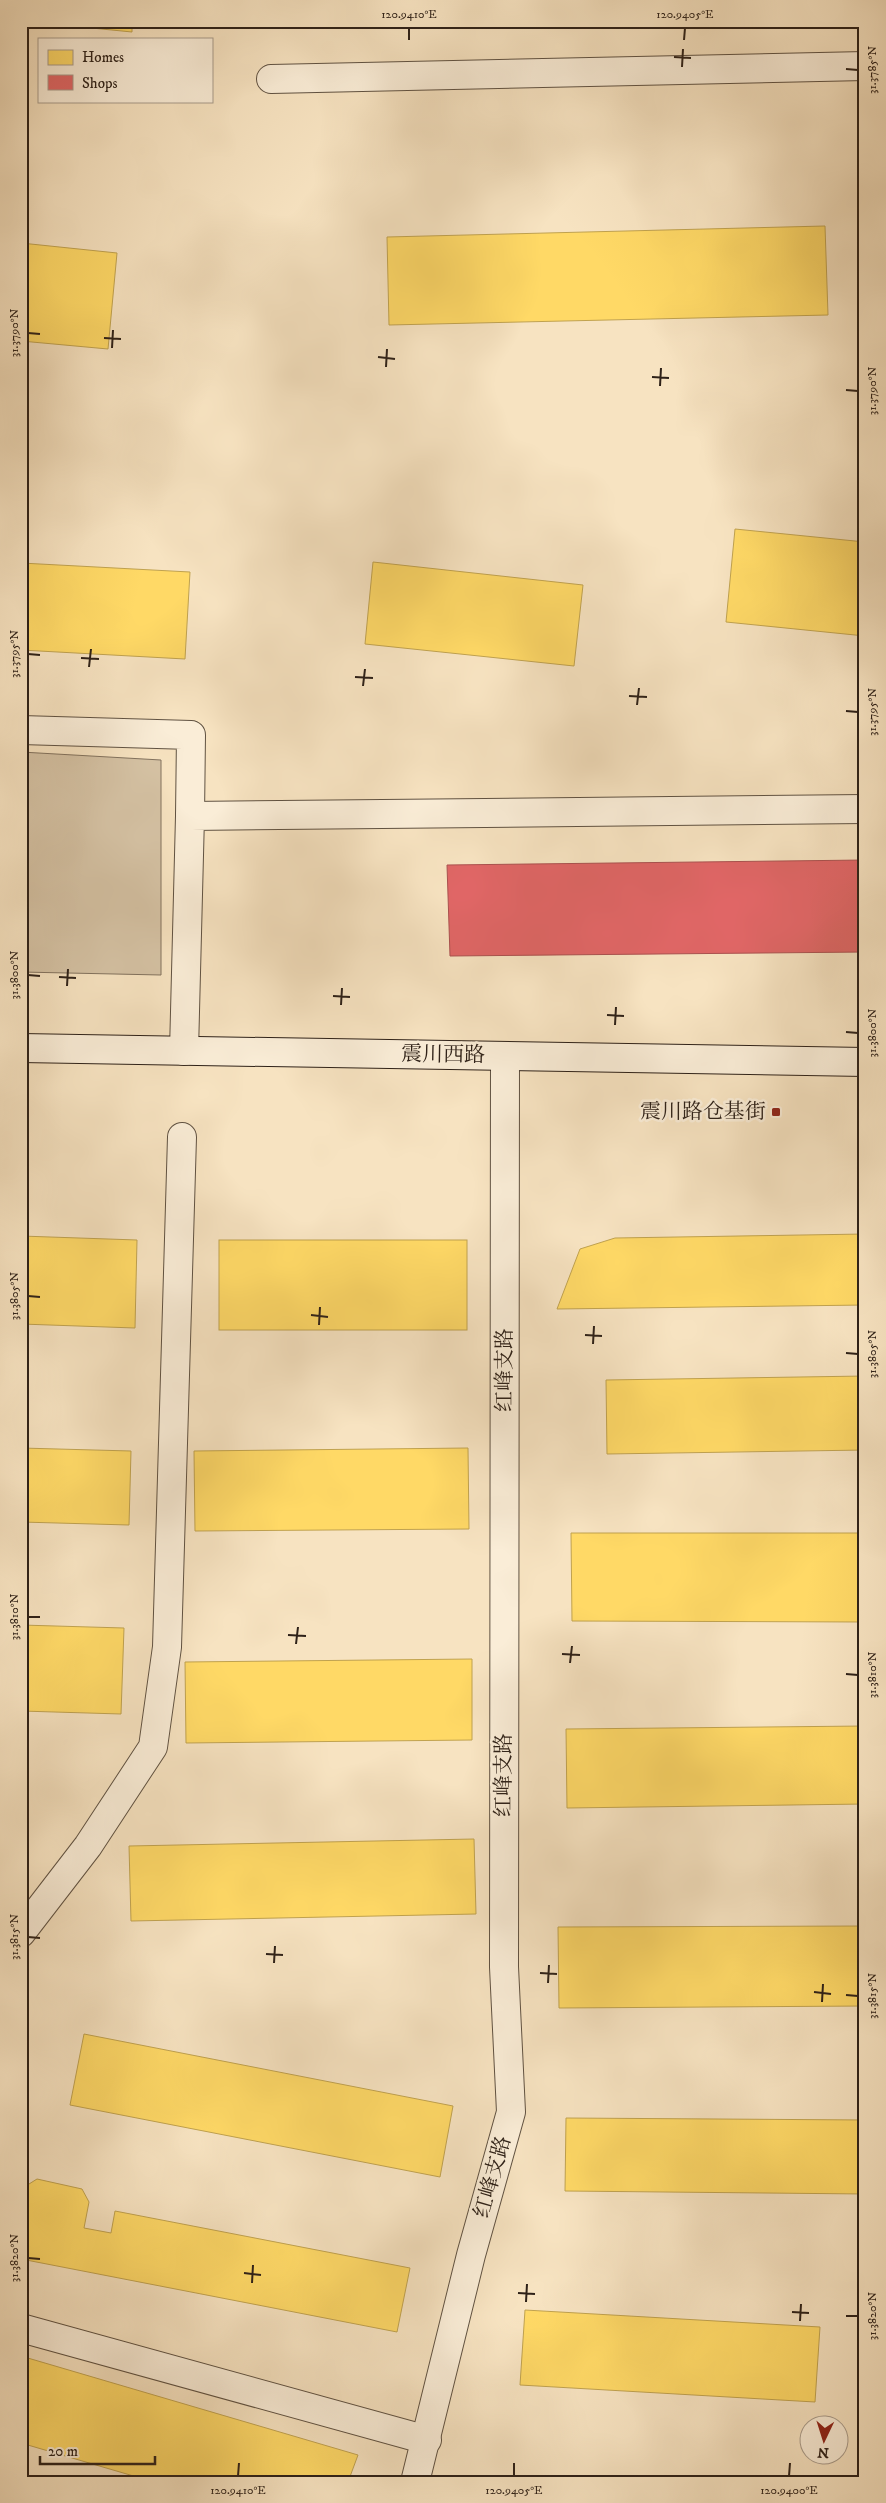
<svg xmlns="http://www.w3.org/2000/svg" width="886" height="2503" font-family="'IM FELL DW Pica','Noto Serif SC',serif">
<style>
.green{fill:#d5c2a4;stroke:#82725e}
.homes{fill:#ffd966;stroke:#c0a24f}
.shops{fill:#e06666;stroke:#ab514f}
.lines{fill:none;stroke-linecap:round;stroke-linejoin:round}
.street-casing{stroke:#605242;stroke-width:30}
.secondary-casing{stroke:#2e2118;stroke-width:30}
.street{stroke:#faedd7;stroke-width:28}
.secondary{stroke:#faedd7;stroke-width:28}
.ticks{fill:none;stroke:#2e2118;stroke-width:2}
.poi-dot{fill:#8f2418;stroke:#faedd7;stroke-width:2}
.labels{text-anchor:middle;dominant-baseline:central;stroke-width:5;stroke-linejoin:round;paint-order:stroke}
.street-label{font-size:21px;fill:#2e2118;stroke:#faedd7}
.poi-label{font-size:21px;fill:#2e2118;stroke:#faedd7;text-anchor:end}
.neatline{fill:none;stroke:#2e2118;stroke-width:2}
.ticks-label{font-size:12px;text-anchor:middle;fill:#2e2118}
</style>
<rect width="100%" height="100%" fill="#f7e3c1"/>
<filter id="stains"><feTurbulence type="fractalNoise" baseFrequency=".004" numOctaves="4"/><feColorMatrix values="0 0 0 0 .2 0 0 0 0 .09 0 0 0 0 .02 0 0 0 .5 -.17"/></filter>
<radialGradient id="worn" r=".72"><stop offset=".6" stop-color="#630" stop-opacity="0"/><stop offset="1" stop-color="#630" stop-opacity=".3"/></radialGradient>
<path class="green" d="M21 752 161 760V975L21 972Z"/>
<g class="homes">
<path d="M21 21H132V32Z"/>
<path d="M825 226 828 315 389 325 387 237Z"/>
<path d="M21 243 117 253 108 349 21 341Z"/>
<path d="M735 529 865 542V636L726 622Z"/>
<path d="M373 562 583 585 574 666 365 644Z"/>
<path d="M21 563 190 572 185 659 21 650Z"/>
<path d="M865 1234V1305L557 1309 580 1249 615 1238Z"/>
<path d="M21 1236 137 1240 135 1328 21 1324Z"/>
<rect x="219" y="1240" width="248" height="90"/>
<path d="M865 1376V1450L607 1454 606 1380Z"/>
<path d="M21 1448 131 1451 129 1525 21 1522Z"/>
<path d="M468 1448 469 1529 195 1531 194 1451Z"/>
<path d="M571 1533H865V1622L572 1621Z"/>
<path d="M21 1625 124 1628 121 1714 21 1711Z"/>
<path d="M472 1659V1740L186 1743 185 1662Z"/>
<path d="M865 1726V1804L567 1808 566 1729Z"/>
<path d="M21 1815H27L24 1897H21Z"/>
<path d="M474 1839 476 1914 131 1921 129 1846Z"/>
<path d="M865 1926V2006L559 2008 558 1927Z"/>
<path d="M84 2034 453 2106 440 2177 70 2105Z"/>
<path d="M566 2118 865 2120V2194L565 2191Z"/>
<path d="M37 2179 82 2189 89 2202 84 2228 111 2233 115 2211 410 2268 397 2332 21 2259V2189Z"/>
<path d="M525 2310 820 2327 815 2402 520 2385Z"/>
<path d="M21 2356 358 2455 348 2482H154L21 2443Z"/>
</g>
<path class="shops" d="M865 860V952L450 956 447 865Z"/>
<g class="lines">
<defs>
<g id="street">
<path d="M271 79 865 66"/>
<path d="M21 730 191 735 190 816"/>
<path d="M184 1051 190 816 865 809"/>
<path d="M21 1933 88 1846 153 1747 167 1647 182 1137"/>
<path d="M21 2328 427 2440"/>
<path d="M415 2482 471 2255 511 2112 504 1967 505 1056"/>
</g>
<path id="secondary" d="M21 1048 865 1062"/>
</defs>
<use href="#street" class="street-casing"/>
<use href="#secondary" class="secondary-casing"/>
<use href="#street" class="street"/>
<use href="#secondary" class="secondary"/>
</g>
<path class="ticks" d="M409 40V28M684 40 685 28M674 57 691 58M682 67 683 49M846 69 858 70M28 333 40 334M104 338 121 339M112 348 113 330M378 357 395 359M386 367 387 349M652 377 669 378M660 386 661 368M846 390 858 391M28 654 40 655M81 658 99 659M89 667 91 649M355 677 373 678M363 686 365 669M629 696 647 697M637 705 639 688M846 711 858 712M28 975 40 976M59 977 76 978M67 986 68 969M333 996 350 997M341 1005 342 988M607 1015 624 1016M615 1025 616 1007M846 1032 858 1033M28 1296 40 1297M311 1315 328 1317M319 1325 320 1307M585 1335 602 1336M593 1344 594 1326M846 1353 858 1354M28 1617H40M288 1635 306 1636M296 1644 298 1627M562 1654 580 1655M570 1663 572 1646M846 1674 858 1675M28 1937 40 1938M266 1954 283 1955M274 1963 275 1946M540 1973 557 1974M548 1983 549 1965M814 1992 831 1994M846 1995 858 1996M822 2002 823 1984M28 2258 40 2259M244 2273 261 2275M252 2283 253 2265M518 2293 535 2294M526 2302 527 2284M792 2312 809 2313M846 2316H858M800 2321 801 2304M238 2476 239 2463M514 2476V2463M789 2476 790 2463"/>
<rect class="poi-dot" x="771" y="1107" width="10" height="10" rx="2.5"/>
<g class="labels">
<g class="street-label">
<text transform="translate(443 1055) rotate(1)">震川西路</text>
<text transform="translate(505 1370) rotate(-90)">红峰支路</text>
<text transform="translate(504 1775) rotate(-90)">红峰支路</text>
<text transform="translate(493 2177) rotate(-74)">红峰支路</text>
</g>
<g class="poi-label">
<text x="766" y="1112">震川路仓基街</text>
</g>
</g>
<rect width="886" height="2503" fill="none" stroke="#f7e3c1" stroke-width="55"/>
<rect x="38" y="38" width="175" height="65" fill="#faedd7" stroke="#a89b8b"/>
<rect x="48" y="50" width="25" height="15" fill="#ffd966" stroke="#a89b8b"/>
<text x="82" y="62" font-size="15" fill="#2e2118">Homes</text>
<rect x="48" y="75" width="25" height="15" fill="#e06666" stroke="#a89b8b"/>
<text x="82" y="88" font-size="15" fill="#2e2118">Shops</text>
<g transform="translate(824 2440) rotate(184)"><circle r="24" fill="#faedd7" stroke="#a89b8b"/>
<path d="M0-4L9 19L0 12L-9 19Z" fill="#8f2418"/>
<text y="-8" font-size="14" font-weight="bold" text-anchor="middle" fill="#2e2118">N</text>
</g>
<path d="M40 2456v8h115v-8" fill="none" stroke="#2e2118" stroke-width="2.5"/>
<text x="48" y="2456" font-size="15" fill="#2e2118" stroke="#faedd7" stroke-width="4" paint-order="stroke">20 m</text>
<rect x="28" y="28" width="830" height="2448" class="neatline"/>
<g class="ticks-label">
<text x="409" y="18">120.9410°E</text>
<text x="685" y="18">120.9405°E</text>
<text transform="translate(872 70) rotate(-90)" y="4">31.3785°N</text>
<text transform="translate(14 333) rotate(-90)" y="4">31.3790°N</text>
<text transform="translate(872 391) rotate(-90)" y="4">31.3790°N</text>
<text transform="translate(14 654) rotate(-90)" y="4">31.3795°N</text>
<text transform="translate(872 712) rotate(-90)" y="4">31.3795°N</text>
<text transform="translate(14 975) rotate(-90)" y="4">31.3800°N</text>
<text transform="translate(872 1033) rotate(-90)" y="4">31.3800°N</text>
<text transform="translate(14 1296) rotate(-90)" y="4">31.3805°N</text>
<text transform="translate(872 1354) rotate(-90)" y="4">31.3805°N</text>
<text transform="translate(14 1617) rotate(-90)" y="4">31.3810°N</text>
<text transform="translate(872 1675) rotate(-90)" y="4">31.3810°N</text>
<text transform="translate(14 1937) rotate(-90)" y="4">31.3815°N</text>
<text transform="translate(872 1996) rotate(-90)" y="4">31.3815°N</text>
<text transform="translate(14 2258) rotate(-90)" y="4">31.3820°N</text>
<text transform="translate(872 2316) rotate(-90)" y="4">31.3820°N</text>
<text x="238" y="2494">120.9410°E</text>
<text x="514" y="2494">120.9405°E</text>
<text x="789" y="2494">120.9400°E</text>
</g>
<rect width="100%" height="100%" filter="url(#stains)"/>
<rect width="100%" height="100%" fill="url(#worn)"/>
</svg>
